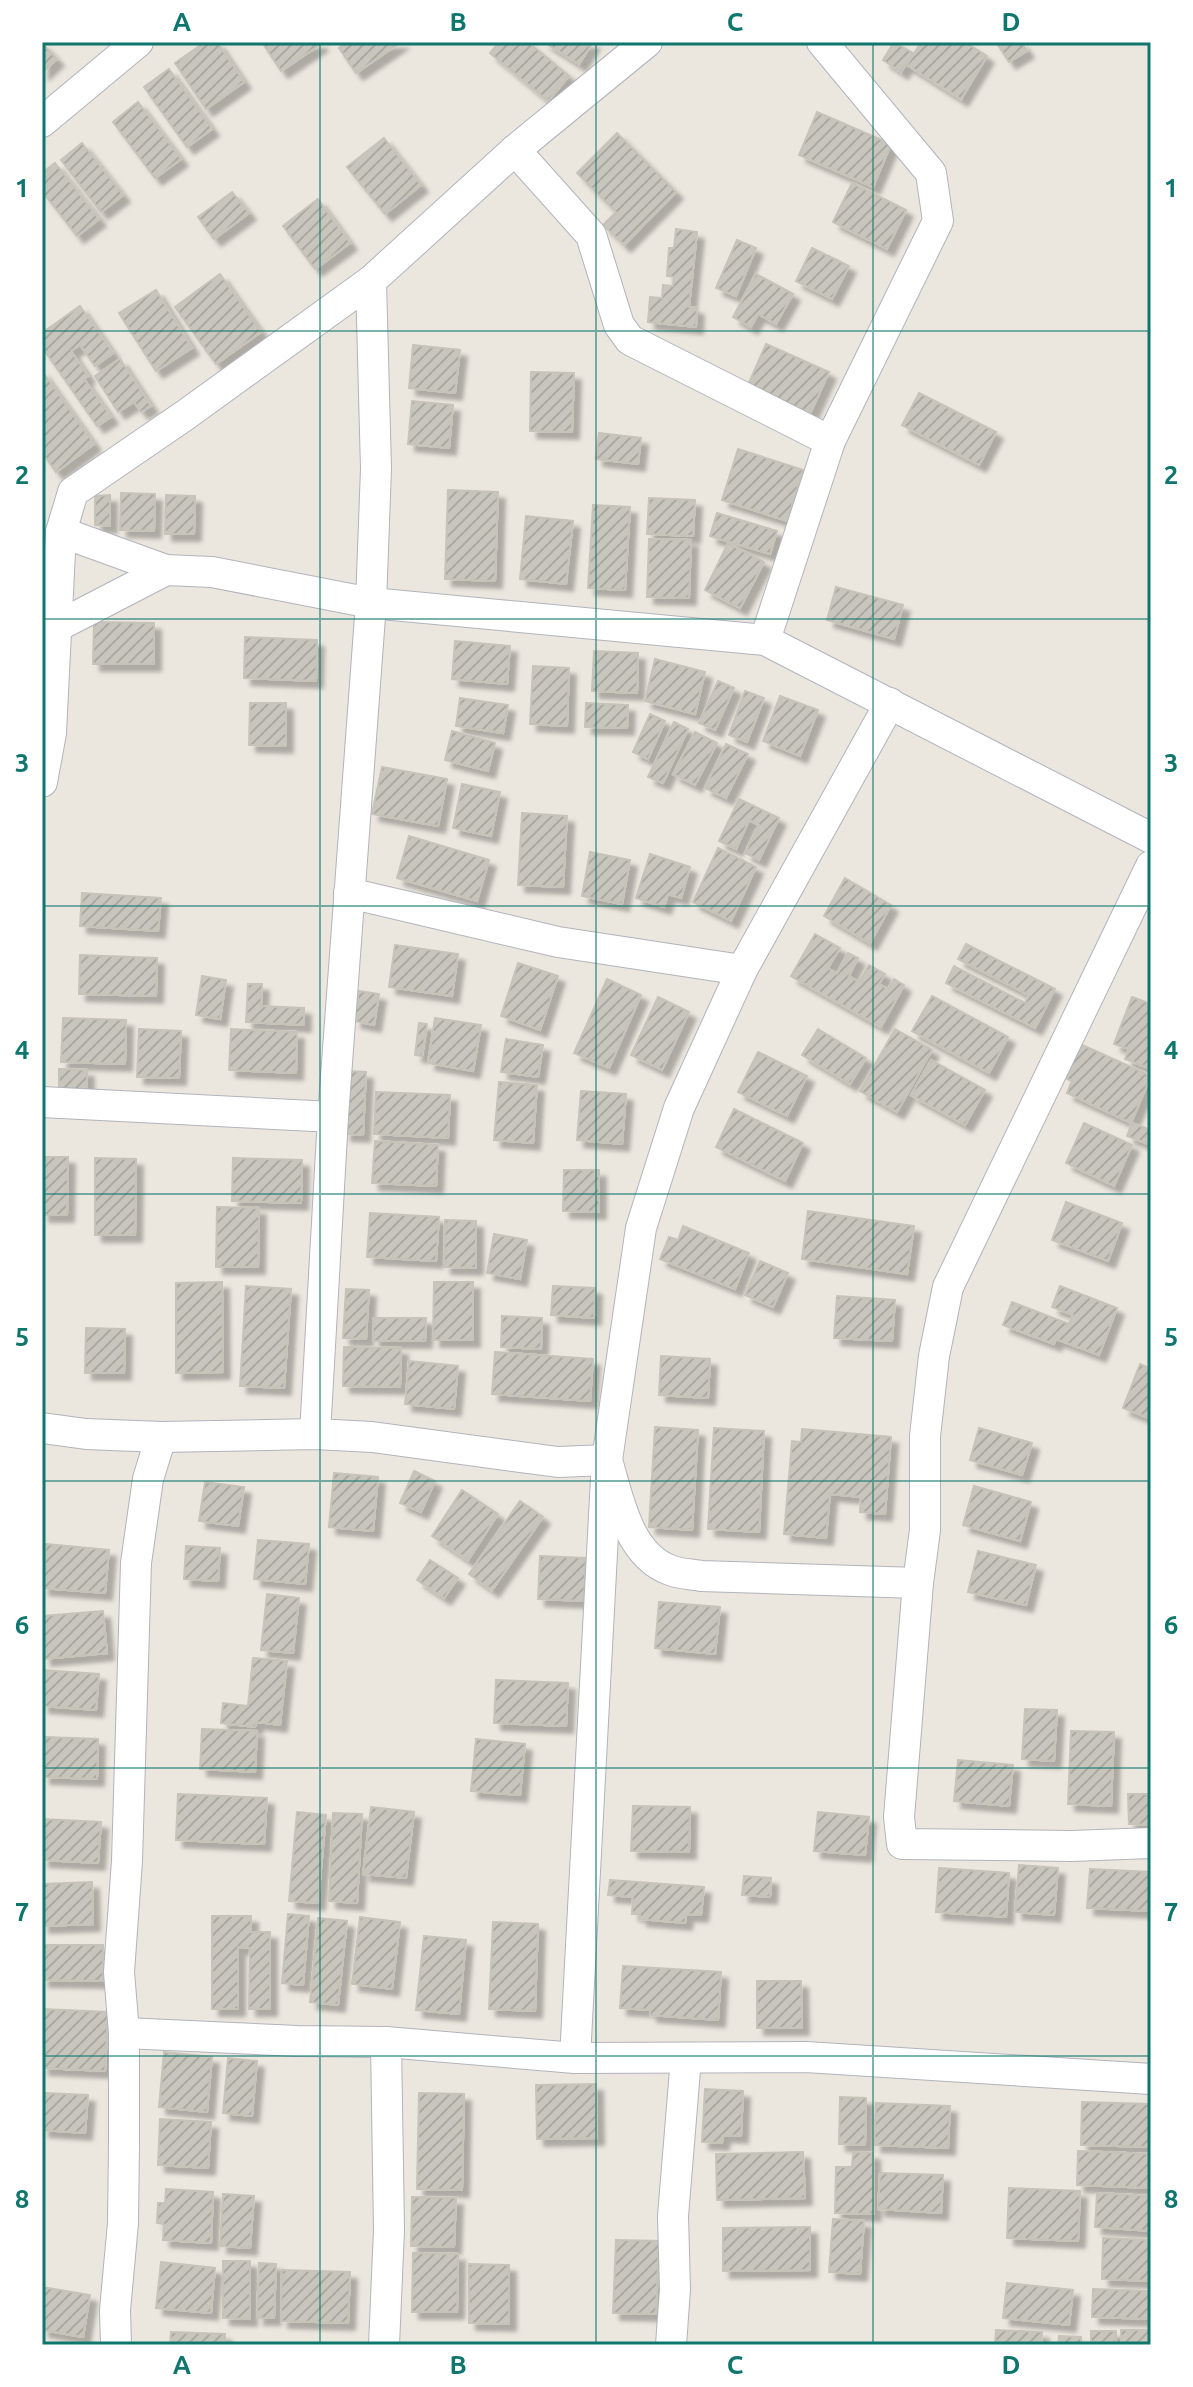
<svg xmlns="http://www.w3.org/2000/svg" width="1193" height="2387" font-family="Ubuntu,sans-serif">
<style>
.building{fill:url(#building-hatch);stroke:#c7c3b8;stroke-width:2;filter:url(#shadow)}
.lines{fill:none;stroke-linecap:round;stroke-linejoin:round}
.minor-casing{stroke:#b1b3be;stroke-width:32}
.minor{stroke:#fff;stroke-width:30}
.grid{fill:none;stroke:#0f766e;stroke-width:2;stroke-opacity:0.55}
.neatline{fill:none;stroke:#0f766e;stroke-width:3}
.grid-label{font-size:26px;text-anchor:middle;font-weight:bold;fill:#0f766e}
</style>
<defs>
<pattern id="building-hatch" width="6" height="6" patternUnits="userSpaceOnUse" patternTransform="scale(2)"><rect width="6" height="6" fill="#c8c5bc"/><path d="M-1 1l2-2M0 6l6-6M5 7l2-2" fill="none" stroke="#aca9a2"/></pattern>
<filter id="shadow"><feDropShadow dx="7" dy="7" stdDeviation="2" flood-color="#0004"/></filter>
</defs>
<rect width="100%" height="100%" fill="#ece7de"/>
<g class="building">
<path d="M205 42H217L244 82 206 109 175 63Z"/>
<path d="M262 42H320L321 44 281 71Z"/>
<path d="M347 42H401L356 73 339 48Z"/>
<path d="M499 42H528L569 76 548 101 490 53Z"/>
<path d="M544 42H593L579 64Z"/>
<path d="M894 42 913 53 901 72 883 60Z"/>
<path d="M921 42H965L987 56 961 99 907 65Z"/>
<path d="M996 42H1021L1027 51 1009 62Z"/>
<path d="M42 43 57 59 42 73Z"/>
<path d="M169 69 212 129 187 147 144 87Z"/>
<path d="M138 102 181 159 155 178 113 122Z"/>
<path d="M817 112 891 144 873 187 799 155Z"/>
<path d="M617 133 676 192 624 245 603 225 616 212 577 173Z"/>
<path d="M384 138 421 185 385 214 347 167Z"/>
<path d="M82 143 123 195 101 212 61 160Z"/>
<path d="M55 163 99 219 77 236 42 191V173Z"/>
<path d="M852 183 906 210 887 249 833 222Z"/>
<path d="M232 192 249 213 214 239 198 217Z"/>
<path d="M318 199 350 243 315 269 283 226Z"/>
<path d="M676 229 697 232 689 307 697 308 696 327 648 322 650 297 662 298 663 285 673 286 674 277 667 276 669 248H674Z"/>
<path d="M737 240 756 248 736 296 716 288Z"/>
<path d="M812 248 849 266 832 299 796 281Z"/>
<path d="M220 274 261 332 216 364 175 307Z"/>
<path d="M756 274 793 294 776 324 758 314 751 327 733 317Z"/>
<path d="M156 290 192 348 156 371 119 313Z"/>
<path d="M80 306 113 353 95 366 80 345 71 351 88 376 84 379 111 417 97 426 42 347V333Z"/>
<path d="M766 344 829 372 810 414 748 385Z"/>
<path d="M413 345 460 350 455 393 409 388Z"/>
<path d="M120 359 151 406 141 412 134 402 118 412 95 376Z"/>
<path d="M42 371 94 444 56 472 42 452Z"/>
<path d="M531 372 574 373 572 432 530 431Z"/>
<path d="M919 393 996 432 979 465 902 425Z"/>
<path d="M412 401 453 405 449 448 408 444Z"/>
<path d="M599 433 641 438 638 464 596 459Z"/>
<path d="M738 449 803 470 787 521 722 500Z"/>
<path d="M448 490 498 492 495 581 445 579Z"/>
<path d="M121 493 155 494 154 531 120 530Z"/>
<path d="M110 495V526L95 525V496Z"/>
<path d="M166 495 195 496 194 534H165Z"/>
<path d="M649 498 695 500 693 536 647 534Z"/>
<path d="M593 505 630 507 625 590 588 588Z"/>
<path d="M717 513 777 531 770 554 710 536Z"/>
<path d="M526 516 573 521 566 584 520 579Z"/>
<path d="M649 539 691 540 689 598 647 597Z"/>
<path d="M728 543 764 562 740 608 705 590Z"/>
<path d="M836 587 903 605 894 639 827 620Z"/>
<path d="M94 622 154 623V664H93Z"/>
<path d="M245 637 317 640 316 681 244 678Z"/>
<path d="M455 641 510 646 507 684 452 679Z"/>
<path d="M594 651 638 653 637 693 592 691Z"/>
<path d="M655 659 705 672 695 714 645 701Z"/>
<path d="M533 666 569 668 567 726 530 724Z"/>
<path d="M718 681 734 688 715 730 699 723Z"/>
<path d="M745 691 764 698 747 742 729 735Z"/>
<path d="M780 696 818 710 800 756 763 741Z"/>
<path d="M460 698 508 705 503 733 456 726Z"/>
<path d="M250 703H286V746L249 745Z"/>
<path d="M586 703 628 705 627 728 585 727Z"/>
<path d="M650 714 665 721 648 759 633 752Z"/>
<path d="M674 722 688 729 663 783 648 777Z"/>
<path d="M452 731 495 743 488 771 445 760Z"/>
<path d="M695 732 717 743 695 785 673 774Z"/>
<path d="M726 744 748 754 726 798 705 788Z"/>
<path d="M382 767 447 779 438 826 372 814Z"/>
<path d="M462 784 500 792 491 836 453 828Z"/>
<path d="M739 799 779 818 759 860 745 853 759 825 749 820 736 849 719 841Z"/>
<path d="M522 813 567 816 563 887 518 885Z"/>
<path d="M409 836 489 860 477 901 397 878Z"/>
<path d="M718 848 756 867 731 921 693 902Z"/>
<path d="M590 852 630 860 622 904 582 896Z"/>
<path d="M650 854 690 867 681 898 668 894 664 907 636 898Z"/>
<path d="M845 878 891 905 870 943 824 916Z"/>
<path d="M82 893 161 898 158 931 80 926Z"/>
<path d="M815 934 840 948 828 968 837 974 848 953 858 958 849 976 859 982 869 965 885 974 879 984 888 989 894 979 904 985 881 1027 791 976Z"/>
<path d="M966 944 1055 989 1035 1028 946 983 954 966 1025 1003 1029 995 958 959Z"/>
<path d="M395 945 458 954 452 996 389 987Z"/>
<path d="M80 955 157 958 156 996 79 994Z"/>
<path d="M518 963 558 976 540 1030 501 1016Z"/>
<path d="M202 976 226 980 220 1019 196 1015Z"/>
<path d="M607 979 641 995 609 1068 574 1053Z"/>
<path d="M248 984H262L261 1006 304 1008V1025L246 1022Z"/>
<path d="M359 991 379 994 374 1025 354 1021Z"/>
<path d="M932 996 1008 1037 989 1073 912 1031Z"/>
<path d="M658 997 689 1012 662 1070 631 1055Z"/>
<path d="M1132 997 1151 1004V1069L1125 1059 1129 1049 1114 1044Z"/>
<path d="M63 1018 126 1020 125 1064 61 1062Z"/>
<path d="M435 1018 481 1025 473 1071 428 1063Z"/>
<path d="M419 1023 427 1024 422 1056 415 1055Z"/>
<path d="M139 1029 181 1031 179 1078 137 1077Z"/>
<path d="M231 1029 297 1032 296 1073 229 1070Z"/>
<path d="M818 1029 866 1058 850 1084 802 1055Z"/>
<path d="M895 1029 932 1050 897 1112 860 1091Z"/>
<path d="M506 1039 543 1045 538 1077 501 1072Z"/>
<path d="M1080 1044 1151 1076 1131 1123 1067 1093 1072 1081 1065 1078Z"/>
<path d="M758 1052 807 1076 787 1116 738 1092Z"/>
<path d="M931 1060 985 1090 965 1125 911 1095Z"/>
<path d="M59 1069 87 1070V1089H59Z"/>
<path d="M347 1071 366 1072 363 1135 344 1134Z"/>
<path d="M499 1082 537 1085 533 1143 494 1140Z"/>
<path d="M581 1091 626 1094 622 1144 577 1140Z"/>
<path d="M376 1092 450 1095 448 1138 374 1134Z"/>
<path d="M734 1109 803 1143 785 1181 716 1147Z"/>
<path d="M1084 1123 1132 1145 1114 1186 1066 1163Z"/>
<path d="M1132 1123 1151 1130V1145L1127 1136Z"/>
<path d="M375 1141 438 1145 436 1186 372 1183Z"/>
<path d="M42 1157H68L67 1215H42Z"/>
<path d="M95 1158 136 1159 135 1235H95Z"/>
<path d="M233 1158 302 1160 301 1203 232 1201Z"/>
<path d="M564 1170H599V1212L563 1211Z"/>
<path d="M1066 1202 1122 1223 1108 1261 1052 1240Z"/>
<path d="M217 1207 259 1208 258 1267H216Z"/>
<path d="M808 1211 914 1226 907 1274 802 1259Z"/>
<path d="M370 1213 439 1217 436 1261 367 1257Z"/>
<path d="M445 1220 476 1221V1268L444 1267Z"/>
<path d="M683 1226 749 1253 735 1289 660 1259 669 1237 678 1240Z"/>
<path d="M494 1234 527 1240 520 1279 487 1273Z"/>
<path d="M760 1261 788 1273 773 1307 745 1295Z"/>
<path d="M222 1282 223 1372 176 1373V1283Z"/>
<path d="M434 1282H473V1340H433Z"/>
<path d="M246 1286 291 1289 284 1388 240 1386Z"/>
<path d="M553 1286 595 1288 594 1318 551 1315Z"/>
<path d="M1060 1286 1117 1308 1099 1355 1056 1339 1054 1344 1003 1325 1012 1302 1069 1324 1073 1315 1052 1307Z"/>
<path d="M346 1289 369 1290 366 1339 343 1338Z"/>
<path d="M837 1296 895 1300 892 1341 834 1338Z"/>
<path d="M502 1316 542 1318 541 1349 501 1347Z"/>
<path d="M373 1318H426L425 1341H373Z"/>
<path d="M86 1328 125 1329 124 1373H85Z"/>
<path d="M344 1347 401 1348 400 1387 343 1386Z"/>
<path d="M495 1352 593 1359 590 1401 492 1394Z"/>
<path d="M661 1356 710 1359 708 1398 659 1395Z"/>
<path d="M409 1361 458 1366 454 1409 405 1404Z"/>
<path d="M1140 1364 1151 1369V1419L1123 1408Z"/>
<path d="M655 1427 698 1430 692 1530 649 1527Z"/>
<path d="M714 1428 764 1431 759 1532 708 1529Z"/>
<path d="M979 1428 1032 1443 1022 1475 970 1460Z"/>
<path d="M802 1429 891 1437 885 1514 860 1512 861 1497 830 1494 826 1538 784 1534 792 1441 801 1442Z"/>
<path d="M414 1471 435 1481 421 1512 400 1503Z"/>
<path d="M334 1473 378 1477 373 1531 329 1527Z"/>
<path d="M205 1482 244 1487 238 1526 199 1521Z"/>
<path d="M974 1486 1031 1502 1020 1541 963 1525Z"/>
<path d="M462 1490 498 1514 468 1560 432 1536Z"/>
<path d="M520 1501 543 1517 492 1590 469 1574Z"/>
<path d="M258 1540 309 1544 305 1584 254 1579Z"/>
<path d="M46 1544 109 1550 105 1593 42 1588Z"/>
<path d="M186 1546 220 1548 218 1581 184 1579Z"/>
<path d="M978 1551 1036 1565 1026 1605 968 1592Z"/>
<path d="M540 1556 586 1558 584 1601 538 1599Z"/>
<path d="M430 1560 458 1578 444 1598 417 1580Z"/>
<path d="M267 1594 299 1598 293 1653 261 1650Z"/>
<path d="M659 1602 720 1607 715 1654 655 1648Z"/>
<path d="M103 1611 107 1653 44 1659 42 1616Z"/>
<path d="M253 1658 287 1661 280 1725 256 1722 255 1727 221 1723 223 1703 248 1706Z"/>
<path d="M42 1670 99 1674 96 1710 42 1706Z"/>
<path d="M496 1680 568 1683 566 1726 494 1723Z"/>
<path d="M1025 1709 1057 1710 1054 1761 1022 1759Z"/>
<path d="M202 1729 257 1731 255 1772 200 1769Z"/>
<path d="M1071 1731 1114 1732 1111 1806 1068 1804Z"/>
<path d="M45 1737 98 1739 97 1779 43 1777Z"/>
<path d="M476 1739 525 1744 520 1795 471 1791Z"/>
<path d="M958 1760 1013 1765 1009 1806 954 1801Z"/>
<path d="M178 1794 267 1798 264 1844 176 1840Z"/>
<path d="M1128 1794H1151V1825L1129 1824Z"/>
<path d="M633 1806 690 1807 689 1852 631 1851Z"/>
<path d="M371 1807 414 1812 406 1878 363 1874Z"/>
<path d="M297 1812 326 1815 318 1903 289 1901Z"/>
<path d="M818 1812 869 1817 865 1855 814 1851Z"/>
<path d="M333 1813 362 1814 357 1903 329 1901Z"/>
<path d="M42 1819 101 1822 98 1863 42 1860Z"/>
<path d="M1019 1865 1058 1868 1054 1915 1015 1912Z"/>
<path d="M939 1868 1009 1873 1006 1917 936 1912Z"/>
<path d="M1090 1869 1151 1872V1911L1087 1908Z"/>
<path d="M744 1876 771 1878 770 1897 742 1895Z"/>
<path d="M610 1880 704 1887 701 1915 686 1914 685 1923 640 1919V1914H632L633 1897 608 1895Z"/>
<path d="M92 1882 93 1924 42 1926V1884Z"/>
<path d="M288 1914 309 1916 303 1985 282 1983Z"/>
<path d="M212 1916H251V1932H270V2009H249L250 1948 238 1947V2009H212Z"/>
<path d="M360 1917 400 1922 392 1989 352 1984Z"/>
<path d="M318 1918 347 1921 338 2005 310 2002Z"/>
<path d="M493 1922 538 1924 535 2011 489 2009Z"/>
<path d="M424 1936 466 1940 459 2014 416 2010Z"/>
<path d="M42 1945H103V1981L42 1980Z"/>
<path d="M623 1966 721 1972 718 2020 650 2015V2010L620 2008Z"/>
<path d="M757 1981H801L802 2028H757Z"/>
<path d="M42 2009 108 2012 105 2071 42 2068Z"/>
<path d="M164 2052 212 2057 207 2112 159 2107Z"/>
<path d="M228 2058 257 2061 252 2116 223 2113Z"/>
<path d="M596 2084 597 2138 537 2139 536 2085Z"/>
<path d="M705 2089 743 2091 741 2136 723 2135 722 2143 702 2142Z"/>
<path d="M44 2093 88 2095 85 2133 42 2130Z"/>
<path d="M419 2093 464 2094 462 2190 417 2189Z"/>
<path d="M840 2097 866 2098 865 2145 839 2144Z"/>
<path d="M1082 2102 1151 2104V2147L1081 2145Z"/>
<path d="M876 2103 950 2106 948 2148 874 2145Z"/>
<path d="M160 2119 211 2122 208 2168 158 2165Z"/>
<path d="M1078 2151 1151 2154V2188L1077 2185Z"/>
<path d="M803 2152 805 2198 717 2200 716 2154Z"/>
<path d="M853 2152 873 2153 874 2214 835 2213 836 2167H852Z"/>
<path d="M880 2173 943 2175 941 2213 878 2209Z"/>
<path d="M1009 2188 1080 2191 1078 2241 1007 2238Z"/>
<path d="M166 2189 213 2192 211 2243 163 2240 164 2224 157 2223 158 2203H165Z"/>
<path d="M1097 2193 1151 2196V2231L1095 2227Z"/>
<path d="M223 2194 254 2196 250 2248 220 2246Z"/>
<path d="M412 2197 456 2198 454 2247 411 2246Z"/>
<path d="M833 2219 864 2221 860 2274 829 2272Z"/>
<path d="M810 2227V2270L723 2271V2228Z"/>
<path d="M1103 2238 1151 2240V2281L1102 2279Z"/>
<path d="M616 2240 659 2241 656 2314 613 2313Z"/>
<path d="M413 2253 458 2254 457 2312H412Z"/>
<path d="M223 2261H250V2319L223 2318Z"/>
<path d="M161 2262 215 2268 211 2313 156 2308Z"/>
<path d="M259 2263 276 2264 274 2318H257Z"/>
<path d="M469 2264 509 2265V2324L469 2323Z"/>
<path d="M282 2270 350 2272 348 2323 281 2321Z"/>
<path d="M1007 2283 1073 2290 1069 2325 1003 2318Z"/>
<path d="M42 2287 90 2295 83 2337 42 2330Z"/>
<path d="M1093 2289 1151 2291V2319L1092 2317Z"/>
<path d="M996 2330 1042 2332 1041 2345H995Z"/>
<rect x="1121" y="2330" width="30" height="15"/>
<rect x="1091" y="2331" width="25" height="14"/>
<path d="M171 2332 225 2334V2345H170Z"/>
<path d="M1059 2336 1081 2337V2345H1058Z"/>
</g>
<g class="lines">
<defs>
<g id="minor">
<path d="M42 122 138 42"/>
<path d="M515 150 591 235 619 325 630 340 830 441"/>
<path d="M61 532 166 570 212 572 371 603 765 640 1151 838"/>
<path d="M56 627 166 570"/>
<path d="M765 640 830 441 938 221 931 173 822 42"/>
<path d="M42 782 51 733 61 532 73 492 184 416 371 281"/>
<path d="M1151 866 948 1287 934 1356 925 1436V1530L918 1583 899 1817 902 1844 1072 1846 1151 1843"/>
<path d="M349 893 558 942 742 970 890 703"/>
<path d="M42 1102 333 1117"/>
<path d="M42 1428 86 1434 161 1437 315 1434 372 1437 558 1462 607 1460C618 1497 628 1555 670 1570 679 1574 691 1574 701 1576L918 1583"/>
<path d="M315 1434 333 1117 371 603 376 469 371 281 515 150 647 42"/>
<path d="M124 2033 297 2041 386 2042 575 2058 806 2057 1151 2079"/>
<path d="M575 2058 607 1460 641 1228 679 1108 742 970"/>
<path d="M116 2345 115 2310 123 2223 124 2144V2033L119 1972 127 1861 136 1563 148 1479 161 1437"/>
<path d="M384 2345 389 2230 386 2042"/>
<path d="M671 2345 675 2289 673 2216 686 2058"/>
</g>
</defs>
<use href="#minor" class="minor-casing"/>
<use href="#minor" class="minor"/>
</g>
<path class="grid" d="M320 42V2345M596 42V2345M873 42V2345M42 331H1151M42 619H1151M42 906H1151M42 1194H1151M42 1481H1151M42 1768H1151M42 2056H1151"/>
<rect width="1193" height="2387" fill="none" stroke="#ffffff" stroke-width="88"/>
<rect x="44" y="44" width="1105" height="2299" class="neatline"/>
<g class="grid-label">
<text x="182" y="31">A</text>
<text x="458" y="31">B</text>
<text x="735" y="31">C</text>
<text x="1011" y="31">D</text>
<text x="22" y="197">1</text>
<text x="1171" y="197">1</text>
<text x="22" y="484">2</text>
<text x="1171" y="484">2</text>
<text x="22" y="772">3</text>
<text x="1171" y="772">3</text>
<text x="22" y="1059">4</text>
<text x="1171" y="1059">4</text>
<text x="22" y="1346">5</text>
<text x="1171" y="1346">5</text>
<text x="22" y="1634">6</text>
<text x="1171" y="1634">6</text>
<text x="22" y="1921">7</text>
<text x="1171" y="1921">7</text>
<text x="22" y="2208">8</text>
<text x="1171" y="2208">8</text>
<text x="182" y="2374">A</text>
<text x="458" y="2374">B</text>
<text x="735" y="2374">C</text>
<text x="1011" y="2374">D</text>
</g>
</svg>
